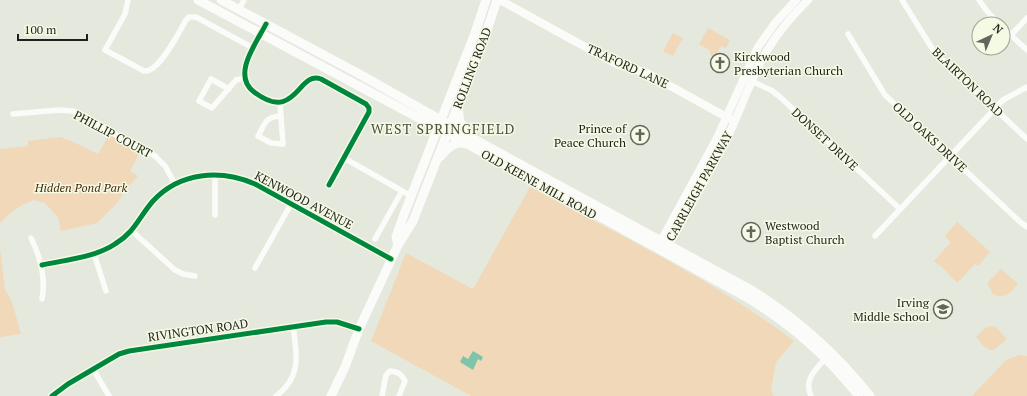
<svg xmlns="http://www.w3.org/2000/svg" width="1027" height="396" font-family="'PT Serif',serif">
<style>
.green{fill:#f1d8b8}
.water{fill:#7fc4a9}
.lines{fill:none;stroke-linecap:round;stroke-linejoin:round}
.street{stroke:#fbfcfa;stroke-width:5.5}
.secondary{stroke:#fbfcfa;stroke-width:8}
.primary{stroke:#fbfcfa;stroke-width:9}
.cycleway-casing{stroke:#f5fae5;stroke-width:8}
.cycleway{stroke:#00873e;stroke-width:5}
.labels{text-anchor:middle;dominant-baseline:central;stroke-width:3;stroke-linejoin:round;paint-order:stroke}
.poi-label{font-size:12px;fill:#1f2019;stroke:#f5fae5;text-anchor:start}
.street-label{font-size:12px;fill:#1f2019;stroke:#f5fae5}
.park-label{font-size:12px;font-style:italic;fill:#452d12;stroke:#f5fae5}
.quarter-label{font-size:14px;letter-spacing:1px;fill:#4c503e;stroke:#f5fae5}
</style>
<rect width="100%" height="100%" fill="#e5e8dd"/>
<g class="green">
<path d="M708 28 730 40 726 48 721 46 717 53 720 56 719 58 713 59 709 50 699 44Z"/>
<path d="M673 33 683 38 673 56 663 51Z"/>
<path d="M109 135 140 152 130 171 138 176 128 187 117 203 97 223 61 231 58 217 45 203 34 200 22 205 9 214 0 223V149L28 146V141L60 137 69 140 98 154Z"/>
<path d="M530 187C619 235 712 279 794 341L776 362 771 390 774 396H471L371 341 406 253 473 289Z"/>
<path d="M957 222 990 252 978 266 975 264 957 283 940 265 939 266 934 261 951 242 945 236Z"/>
<path d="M0 248 5 290 12 302 21 334 0 337Z"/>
<path d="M1001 269 1018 284C1011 292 1005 300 993 294L987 283Z"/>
<path d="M991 326 996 327 1007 339 994 350C986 351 981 343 976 337L985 328Z"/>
<path d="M1019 355 1027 356V396H972L1006 360Z"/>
</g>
<path class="water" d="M473 351 483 357 481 361 478 359 473 370 460 362 463 356 468 359Z"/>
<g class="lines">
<g class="street">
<path d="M128 0 125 14 105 50 144 71C159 73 179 32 186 20L189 17H196L253 48"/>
<path d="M902 0 935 53 1027 139"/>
<path d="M979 0 986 10 999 24"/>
<path d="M239 9 244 0"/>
<path d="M266 24C257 42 231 75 254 92 296 124 298 70 321 79L366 104 369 108V112L329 185"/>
<path d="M1003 28 1027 50"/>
<path d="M848 34 885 95 1019 221 1027 227"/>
<path d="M1011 35 1027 18"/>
<path d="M749 80 771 90 780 97 900 209"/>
<path d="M229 89 211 79 199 101 212 108 236 80 245 78"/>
<path d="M280 103 283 144 271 143 258 136C265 124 265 117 280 116"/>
<path d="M13 114 59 110 73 111 155 156 165 166 175 184"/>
<path d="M344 158 411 196"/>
<path d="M215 175V215"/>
<path d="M132 231 175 270 183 274 195 276"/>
<path d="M875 236 1003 100 1027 87"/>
<path d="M31 238C41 258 46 277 42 299"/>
<path d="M375 239 402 191"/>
<path d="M94 254 106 291"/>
<path d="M42 265C65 260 96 257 115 244 135 232 139 217 153 201 180 172 220 169 255 184L391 259"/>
<path d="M255 268 291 204"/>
<path d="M93 369 109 396"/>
<path d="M52 396 68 384 119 354 129 351 326 322H337L359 329"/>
<path d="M276 396C302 377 297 354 293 326"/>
<path d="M382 396 386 375 390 371C398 372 402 374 405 381L399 396"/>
<path d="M811 396C803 379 817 368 827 357"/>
</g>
<g class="secondary">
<path d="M500 0 618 65 645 72 730 119"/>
<path d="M661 247V241L717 138 758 47 775 23 796 0"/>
<path d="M663 248 668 244 674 236C693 201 713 167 730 132 743 104 752 75 768 49 779 31 793 15 808 0"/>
</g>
<g class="primary">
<path d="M198 0 471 146 748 298C794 327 825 354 859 396"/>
<path d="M221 0 361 75 483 144 753 291C799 320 836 353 870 396"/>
<path d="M458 108 460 122 469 133"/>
<path d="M440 157C447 149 455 140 466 144"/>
<path d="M398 245 396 237 403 217 475 33 486 0"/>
<path d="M331 396 345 367 359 329 398 245 413 221 485 36 497 0"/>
</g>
<defs>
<g id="cycleway">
<path d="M266 24C257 42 231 75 254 92 296 124 298 70 321 79L366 104 369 108V112L329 185"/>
<path d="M42 265C65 260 96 257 115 244 135 232 139 217 153 201 180 172 220 169 255 184L391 259"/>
<path d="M52 396 68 384 119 354 129 351 326 322H337L359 329"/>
</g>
</defs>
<use href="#cycleway" class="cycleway-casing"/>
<use href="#cycleway" class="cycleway"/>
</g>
<defs>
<symbol id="church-ring" viewBox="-11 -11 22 22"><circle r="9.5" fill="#f5fae5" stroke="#64665e" stroke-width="1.5"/><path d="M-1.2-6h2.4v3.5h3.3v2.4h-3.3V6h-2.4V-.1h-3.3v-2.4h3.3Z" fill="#64665e"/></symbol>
<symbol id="school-ring" viewBox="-11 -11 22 22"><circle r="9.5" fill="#f5fae5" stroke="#64665e" stroke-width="1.5"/><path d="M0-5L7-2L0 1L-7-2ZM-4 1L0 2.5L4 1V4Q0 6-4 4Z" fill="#64665e"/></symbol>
</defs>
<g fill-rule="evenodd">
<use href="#church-ring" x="709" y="52" width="22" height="22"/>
<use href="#church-ring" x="629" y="124" width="22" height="22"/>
<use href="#church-ring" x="740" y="221" width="22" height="22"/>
<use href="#school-ring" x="932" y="298" width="22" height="22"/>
</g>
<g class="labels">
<g class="poi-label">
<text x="734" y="56">Kirckwood<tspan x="734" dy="14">Presbyterian Church</tspan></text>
<text x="626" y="128" text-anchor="end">Prince of<tspan x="626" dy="14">Peace Church</tspan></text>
<text x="765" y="225">Westwood<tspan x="765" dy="14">Baptist Church</tspan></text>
<text x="929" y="302" text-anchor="end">Irving<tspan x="929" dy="14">Middle School</tspan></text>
</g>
<g class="street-label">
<text transform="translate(628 66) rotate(25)">TRAFORD LANE</text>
<text transform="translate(472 68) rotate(-69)">ROLLING ROAD</text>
<text transform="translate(968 82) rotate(44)">BLAIRTON ROAD</text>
<text transform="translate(113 134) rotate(28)">PHILLIP COURT</text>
<text transform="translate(930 137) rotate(43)">OLD OAKS DRIVE</text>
<text transform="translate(825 139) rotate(43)">DONSET DRIVE</text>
<text transform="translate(539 184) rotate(29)">OLD KEENE MILL ROAD</text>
<text transform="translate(699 186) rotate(-61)">CARRLEIGH PARKWAY</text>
<text transform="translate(304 200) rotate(28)">KENWOOD AVENUE</text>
<text transform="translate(198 330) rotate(-8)">RIVINGTON ROAD</text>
</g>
<g class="park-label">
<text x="81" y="187">Hidden Pond Park</text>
</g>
<g class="quarter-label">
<text x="443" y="128">WEST SPRINGFIELD</text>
</g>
</g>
<g transform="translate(991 36) rotate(44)"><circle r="19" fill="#f5fae5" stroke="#9fa393"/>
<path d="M0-3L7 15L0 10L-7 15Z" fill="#64665e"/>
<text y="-6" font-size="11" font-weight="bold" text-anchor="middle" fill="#1f2019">N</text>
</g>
<path d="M18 34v6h69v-6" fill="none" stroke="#1f2019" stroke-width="2"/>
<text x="24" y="34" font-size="12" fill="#1f2019" stroke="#f5fae5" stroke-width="3" paint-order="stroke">100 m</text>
</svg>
